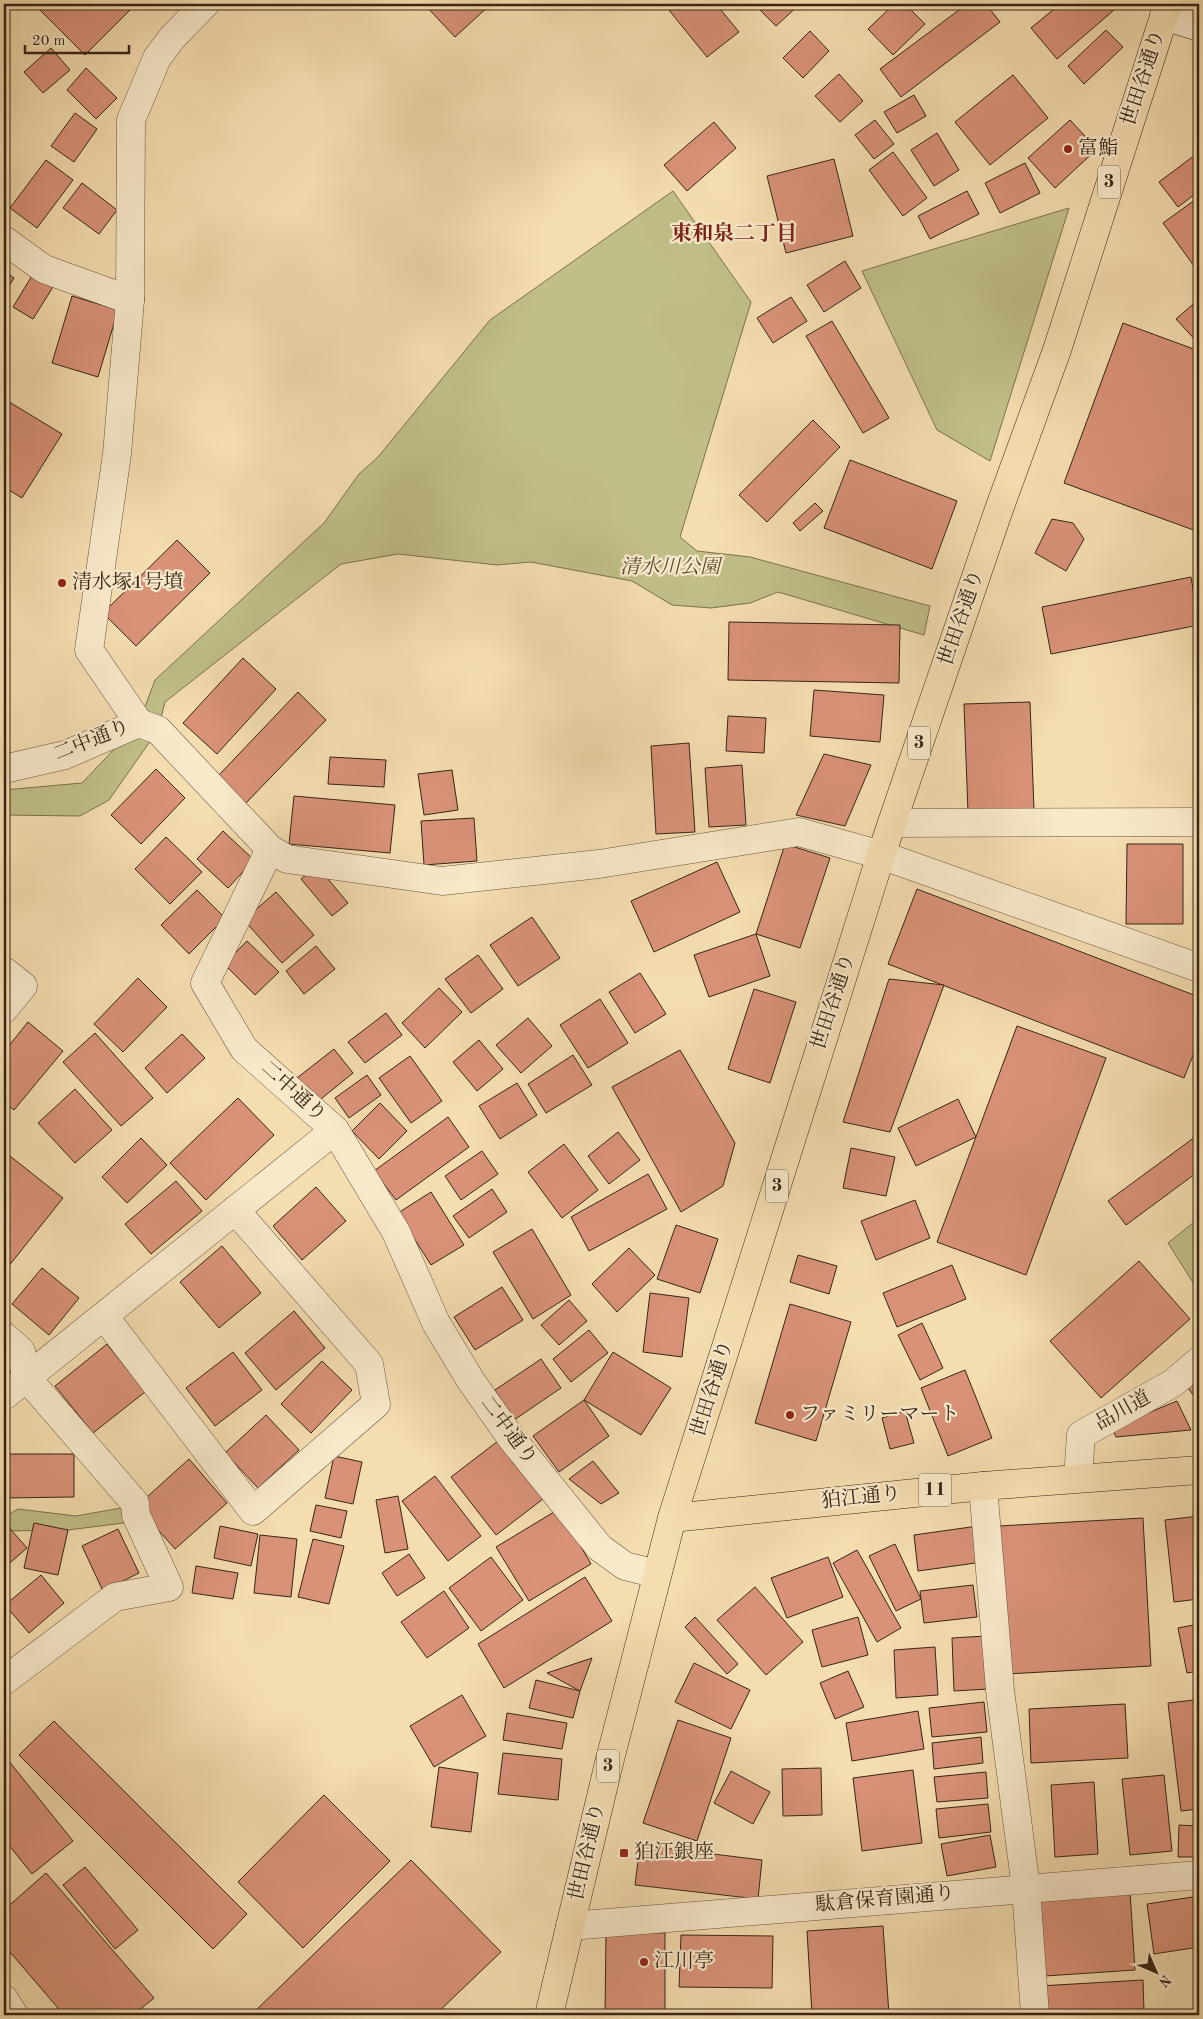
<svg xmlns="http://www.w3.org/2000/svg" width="1203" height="2019" font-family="'Old Standard TT','Noto Serif JP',serif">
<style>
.green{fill:#c0bf87;stroke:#7b724e}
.building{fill:#d99278;stroke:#362516}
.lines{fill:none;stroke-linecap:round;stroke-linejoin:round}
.street-casing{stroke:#66533c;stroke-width:29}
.secondary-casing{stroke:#362516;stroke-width:29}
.primary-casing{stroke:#362516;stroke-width:29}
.street{stroke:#f8e9cb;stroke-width:28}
.secondary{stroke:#f8e9cb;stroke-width:28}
.primary{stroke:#f4ddaf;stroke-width:28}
.poi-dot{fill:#8f2418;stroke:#f8e9cb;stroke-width:2}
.labels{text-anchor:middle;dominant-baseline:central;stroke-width:4.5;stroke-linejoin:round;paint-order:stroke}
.shield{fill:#f8e9cb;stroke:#70604c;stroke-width:1}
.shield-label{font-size:19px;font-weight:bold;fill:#362516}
.street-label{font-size:20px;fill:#362516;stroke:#f8e9cb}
.poi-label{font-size:20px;fill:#362516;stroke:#f8e9cb;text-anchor:start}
.park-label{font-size:20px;font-style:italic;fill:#584c32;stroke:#f8e9cb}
.neighbourhood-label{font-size:21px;font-weight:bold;fill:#7a1f14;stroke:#f8e9cb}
</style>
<rect width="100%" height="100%" fill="#f4ddaf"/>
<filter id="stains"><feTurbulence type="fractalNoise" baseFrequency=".004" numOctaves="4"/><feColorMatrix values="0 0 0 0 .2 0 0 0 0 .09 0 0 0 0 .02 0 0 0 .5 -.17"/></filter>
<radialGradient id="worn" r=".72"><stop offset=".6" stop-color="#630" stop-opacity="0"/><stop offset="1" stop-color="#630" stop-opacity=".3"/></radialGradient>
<g class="green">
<path d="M673 191 751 302 680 537 697 551 750 557 930 606 924 635 778 592 750 603 711 608 672 605 632 581 531 562 497 565 398 554 341 564 165 702 158 730 109 800 80 816 4 815V790L82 783 139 723 155 680 324 523 359 474 378 457 490 320Z"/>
<path d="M1069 208 990 461 937 430 862 271Z"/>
<path d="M1199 1218V1292L1168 1243Z"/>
<path d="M121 1508 124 1523 68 1530 4 1531V1514L8 1515 18 1509 76 1516Z"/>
</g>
<g class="building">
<path d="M34 4H136L85 55Z"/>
<path d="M424 4H491L455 37Z"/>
<path d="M664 4H716L739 32 707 57Z"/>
<path d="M754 4H800L776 26Z"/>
<path d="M894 4H905L925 24 893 55 868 29Z"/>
<path d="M967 4H986L1000 22 901 97 880 69Z"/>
<path d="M1060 4H1109L1114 10 1057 59 1031 28Z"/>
<path d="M1106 30 1123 47 1084 84 1068 66Z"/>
<path d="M810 31 829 51 803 78 783 58Z"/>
<path d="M51 48 70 70 43 93 24 72Z"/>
<path d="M86 68 117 98 96 119 67 90Z"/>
<path d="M839 74 863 101 840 122 815 96Z"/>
<path d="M1013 75 1048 118 990 165 955 122Z"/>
<path d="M914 95 926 116 897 133 884 112Z"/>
<path d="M75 113 97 129 74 162 51 146Z"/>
<path d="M875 120 894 144 874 159 855 135Z"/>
<path d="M1070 120 1097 149 1055 188 1028 158Z"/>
<path d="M714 122 736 148 687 191 664 165Z"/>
<path d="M937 133 959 170 934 186 911 150Z"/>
<path d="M893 152 927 198 903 216 869 170Z"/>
<path d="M1199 152V191L1178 207 1159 182Z"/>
<path d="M834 159 853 236 786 253 767 176Z"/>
<path d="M46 160 73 180 37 228 10 208Z"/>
<path d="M1025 163 1040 193 1000 213 985 183Z"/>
<path d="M82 183 117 210 99 234 63 208Z"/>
<path d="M967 191 979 214 930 239 918 216Z"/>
<path d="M1199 197V273L1163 223Z"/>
<path d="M845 261 861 288 824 312 807 285Z"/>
<path d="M4 271 14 278 4 294Z"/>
<path d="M33 274 53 287 33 319 13 307Z"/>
<path d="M72 296 118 310 98 377 52 363Z"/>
<path d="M791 297 807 321 773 343 757 318Z"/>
<path d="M1199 299V344L1176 319Z"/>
<path d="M832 321 889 418 863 433 806 336Z"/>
<path d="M1123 323 1199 351V532L1064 483Z"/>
<path d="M6 400 62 434 22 498 4 487V403Z"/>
<path d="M813 420 840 447 767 522 739 495Z"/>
<path d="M850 460 957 501 932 569 824 528Z"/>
<path d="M815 503 823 511 800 531 793 523Z"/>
<path d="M1052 519 1073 523 1084 539 1066 571 1035 553Z"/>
<path d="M177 540 210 573 136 646 103 613Z"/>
<path d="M1191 577 1199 625 1051 654 1042 607Z"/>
<path d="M729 622 900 625 899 683 728 680Z"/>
<path d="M243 658 276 689 217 754 183 723Z"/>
<path d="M814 690 884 695 880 742 810 736Z"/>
<path d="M298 692 326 720 246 803 218 776Z"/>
<path d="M1030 702 1034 810 968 813 964 704Z"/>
<path d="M728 716 766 718 764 753 726 751Z"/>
<path d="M689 743 695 832 656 834 651 746Z"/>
<path d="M824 754 871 765 845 826 796 815Z"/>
<path d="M330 757 386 760 384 787 328 784Z"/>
<path d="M742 765 746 825 709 827 705 768Z"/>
<path d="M156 769 185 798 141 844 111 815Z"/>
<path d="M452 770 458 810 424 815 418 774Z"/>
<path d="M294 796 395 805 390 853 289 844Z"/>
<path d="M474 818 477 861 424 865 421 821Z"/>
<path d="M223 831 254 860 228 888 197 859Z"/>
<path d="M166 837 202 872 170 904 135 869Z"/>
<path d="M785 844 830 858 800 948 756 934Z"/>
<path d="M1127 844H1183V924H1126Z"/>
<path d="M717 862 740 912 654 952 631 901Z"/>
<path d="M317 866 348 903 332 916 301 879Z"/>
<path d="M917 889 1199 997V1040L1184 1078 888 964Z"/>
<path d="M197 890 225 918 189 954 161 925Z"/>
<path d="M276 892 314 935 282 963 244 920Z"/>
<path d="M532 917 560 958 518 986 490 945Z"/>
<path d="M756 934 770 976 709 997 694 955Z"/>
<path d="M247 941 279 972 255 995 224 964Z"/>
<path d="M316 946 335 969 304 994 286 971Z"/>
<path d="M478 955 503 989 471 1013 445 979Z"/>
<path d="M640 973 666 1014 635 1033 609 992Z"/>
<path d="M138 978 167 1007 123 1052 94 1024Z"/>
<path d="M889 979 944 985 890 1132 843 1122Z"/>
<path d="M439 988 462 1012 425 1048 402 1023Z"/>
<path d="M754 989 796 1002 770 1083 728 1069Z"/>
<path d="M600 999 628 1043 588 1068 560 1025Z"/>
<path d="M386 1013 402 1035 365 1063 348 1042Z"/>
<path d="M528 1018 552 1046 521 1073 496 1045Z"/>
<path d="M28 1022 63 1051 14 1110 4 1102V1052Z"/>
<path d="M1017 1026 1106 1058 1026 1275 937 1242Z"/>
<path d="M95 1033 153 1098 121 1126 63 1062Z"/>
<path d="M182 1034 205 1058 167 1093 145 1068Z"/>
<path d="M479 1040 503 1069 477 1091 453 1062Z"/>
<path d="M334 1049 353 1073 316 1103 297 1078Z"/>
<path d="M680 1050 735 1143 723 1186 681 1212 612 1087Z"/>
<path d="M573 1055 592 1085 546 1113 528 1084Z"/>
<path d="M410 1056 442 1101 411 1123 379 1078Z"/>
<path d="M367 1075 381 1095 349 1118 335 1098Z"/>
<path d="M517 1083 537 1115 500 1139 479 1106Z"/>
<path d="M75 1089 112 1130 75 1163 38 1123Z"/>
<path d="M238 1098 274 1135 206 1200 170 1163Z"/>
<path d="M958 1099 976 1137 916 1166 898 1128Z"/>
<path d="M380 1103 407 1131 379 1159 352 1131Z"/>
<path d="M448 1117 469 1147 396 1200 374 1171Z"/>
<path d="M618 1132 640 1160 609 1184 588 1156Z"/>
<path d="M1199 1134V1171L1126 1225 1108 1201Z"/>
<path d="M141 1138 167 1165 127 1203 102 1177Z"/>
<path d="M564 1144 598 1190 562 1218 528 1172Z"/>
<path d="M851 1148 895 1157 886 1196 843 1188Z"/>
<path d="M482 1151 498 1174 461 1200 445 1176Z"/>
<path d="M10 1156 63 1198 4 1272V1163Z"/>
<path d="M648 1174 667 1209 589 1251 571 1217Z"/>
<path d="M176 1181 202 1211 151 1254 125 1224Z"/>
<path d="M316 1187 346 1221 302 1260 273 1226Z"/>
<path d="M492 1189 507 1212 469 1238 453 1216Z"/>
<path d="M431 1192 464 1245 431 1265 398 1213Z"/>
<path d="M915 1200 930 1238 876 1260 861 1221Z"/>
<path d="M676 1225 718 1239 700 1293 657 1279Z"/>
<path d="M532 1229 571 1295 533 1319 493 1252Z"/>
<path d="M222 1246 261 1293 219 1328 180 1282Z"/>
<path d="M629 1248 655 1275 617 1312 592 1284Z"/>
<path d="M798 1255 837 1266 829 1294 790 1282Z"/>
<path d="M1139 1261 1190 1319 1101 1398 1050 1341Z"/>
<path d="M952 1265 966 1299 897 1327 883 1293Z"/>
<path d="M42 1268 79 1298 49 1335 12 1304Z"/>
<path d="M502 1287 523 1320 475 1350 454 1317Z"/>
<path d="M650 1293 689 1298 682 1357 643 1352Z"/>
<path d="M569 1300 587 1321 559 1345 541 1325Z"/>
<path d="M790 1304 851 1322 816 1441 755 1423Z"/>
<path d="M294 1311 325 1348 276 1390 245 1353Z"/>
<path d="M922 1323 943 1368 920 1380 898 1335Z"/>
<path d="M589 1330 608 1353 571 1382 553 1359Z"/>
<path d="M107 1344 145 1392 93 1433 55 1386Z"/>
<path d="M233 1352 262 1390 215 1426 186 1388Z"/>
<path d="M613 1352 671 1388 641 1435 584 1400Z"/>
<path d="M541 1359 561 1388 514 1420 495 1390Z"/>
<path d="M322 1361 352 1390 311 1433 281 1404Z"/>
<path d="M965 1370 992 1438 948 1456 921 1388Z"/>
<path d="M1199 1373V1403L1185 1384Z"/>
<path d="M584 1400 609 1436 559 1472 533 1436Z"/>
<path d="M1177 1401 1191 1430 1116 1437 1112 1428Z"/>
<path d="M905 1411 914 1443 890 1449 882 1418Z"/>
<path d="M266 1415 299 1450 258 1488 225 1453Z"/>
<path d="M498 1441 543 1499 496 1535 451 1477Z"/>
<path d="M4 1454H74V1497L4 1498Z"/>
<path d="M334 1456 362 1462 353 1504 325 1498Z"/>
<path d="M189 1459 227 1503 175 1549 137 1506Z"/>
<path d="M593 1461 619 1493 601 1504 569 1479Z"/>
<path d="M435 1476 481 1536 448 1561 402 1501Z"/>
<path d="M398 1496 408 1549 385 1553 376 1500Z"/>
<path d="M316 1505 347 1511 341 1538 310 1531Z"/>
<path d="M559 1509 591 1564 529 1601 496 1547Z"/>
<path d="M1199 1516V1599L1174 1602 1165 1520Z"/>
<path d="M1143 1518 1151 1666 1007 1674 999 1526Z"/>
<path d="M5 1523 27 1548 4 1568V1524Z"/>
<path d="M34 1523 68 1530 58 1575 24 1568Z"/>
<path d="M220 1526 258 1534 251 1566 214 1558Z"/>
<path d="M978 1526 983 1562 918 1571 914 1535Z"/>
<path d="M118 1529 139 1573 103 1591 82 1546Z"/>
<path d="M260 1535 297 1539 291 1597 254 1593Z"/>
<path d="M313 1539 344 1546 329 1604 298 1597Z"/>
<path d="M895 1544 921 1599 896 1611 869 1556Z"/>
<path d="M857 1550 901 1628 877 1642 833 1563Z"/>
<path d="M409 1554 425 1578 397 1596 382 1573Z"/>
<path d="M491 1557 523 1600 481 1631 449 1588Z"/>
<path d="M828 1557 843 1597 787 1618 771 1578Z"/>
<path d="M196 1566 238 1573 233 1599 192 1593Z"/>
<path d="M41 1575 64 1603 29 1633 5 1605Z"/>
<path d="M585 1577 612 1621 504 1688 478 1644Z"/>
<path d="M973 1585 977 1617 924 1623 920 1591Z"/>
<path d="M755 1587 803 1642 766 1675 717 1620Z"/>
<path d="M444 1591 469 1628 427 1658 401 1622Z"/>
<path d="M695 1617 738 1664 727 1674 685 1627Z"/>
<path d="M858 1617 868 1655 822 1667 812 1630Z"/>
<path d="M1199 1624V1671L1187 1673 1178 1628Z"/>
<path d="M986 1636 988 1689 954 1691 952 1638Z"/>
<path d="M935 1647 938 1695 896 1698 894 1650Z"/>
<path d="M592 1658 580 1691 547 1673Z"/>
<path d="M694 1663 750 1690 731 1729 675 1702Z"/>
<path d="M848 1671 864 1707 835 1719 820 1683Z"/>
<path d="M536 1680 580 1691 573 1718 529 1708Z"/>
<path d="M462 1695 486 1736 434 1767 410 1726Z"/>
<path d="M1194 1700 1199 1739V1809L1181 1811 1168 1703Z"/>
<path d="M984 1702 987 1732 932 1737 929 1708Z"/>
<path d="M1125 1704 1128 1758 1031 1763 1029 1709Z"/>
<path d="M918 1711 924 1749 852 1761 846 1723Z"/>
<path d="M507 1713 567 1723 562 1749 503 1740Z"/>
<path d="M678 1720 731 1738 697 1841 643 1823Z"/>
<path d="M54 1721 247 1914 213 1949 19 1755Z"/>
<path d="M981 1737 983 1763 934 1769 932 1743Z"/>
<path d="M503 1753 562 1759 558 1800 498 1794Z"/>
<path d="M4 1755 73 1841 32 1874 4 1839Z"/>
<path d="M439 1767 478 1773 471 1832 431 1827Z"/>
<path d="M821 1768 822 1815 783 1816 782 1769Z"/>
<path d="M913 1770 922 1843 862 1851 853 1778Z"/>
<path d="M731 1771 770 1792 753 1824 714 1803Z"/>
<path d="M986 1772 988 1798 937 1802 934 1777Z"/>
<path d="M1164 1775 1172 1851 1130 1855 1122 1779Z"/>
<path d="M1094 1782 1098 1854 1055 1857 1051 1785Z"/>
<path d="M324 1795 390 1861 303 1948 238 1882Z"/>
<path d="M988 1804 991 1832 939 1838 936 1809Z"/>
<path d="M1179 1825 1197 1826V1857H1178Z"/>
<path d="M990 1835 996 1867 947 1876 941 1844Z"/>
<path d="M640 1845 762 1860 758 1899 635 1885Z"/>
<path d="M411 1860 501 1952 435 2015H251Z"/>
<path d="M85 1867 138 1930 115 1949 63 1885Z"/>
<path d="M46 1873 154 1998 133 2015H64L4 1945V1910Z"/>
<path d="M1130 1892 1135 1970 1045 1976 1040 1898Z"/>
<path d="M1199 1896V1947L1154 1954 1147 1904Z"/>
<path d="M883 1926 889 2015H812L807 1931Z"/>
<path d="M606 1932 665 1933V2015H605Z"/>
<path d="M681 1935 773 1936 772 1988 679 1987Z"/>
<path d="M1143 1980 1144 2011 1041 2015 1039 1986Z"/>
</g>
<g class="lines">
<defs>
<g id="street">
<path d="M4 240 44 269 130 300"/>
<path d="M139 723 89 650 117 454 130 300 131 120 157 58 172 38 205 4"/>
<path d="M4 769 65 755 139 723 158 730 270 849 287 859 442 881 599 864 799 832 881 855 1199 968"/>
<path d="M892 823 1199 822"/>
<path d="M270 849 205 983 244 1049 335 1130 396 1232 436 1323 471 1381 512 1439 600 1548 625 1566 657 1574"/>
<path d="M4 971 23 986 4 1009"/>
<path d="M104 1316 253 1511 376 1404 369 1364 235 1210"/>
<path d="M4 1336 21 1351 26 1377 135 1503 136 1515 169 1587 115 1597 4 1681"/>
<path d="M4 1396 335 1130"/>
<path d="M1078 1478 1081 1435 1173 1383 1199 1361"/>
<path d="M983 1486 1000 1690 1026 1888 1035 2015"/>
<path d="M570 1926 1199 1875"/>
<path d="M4 1999 14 2015"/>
</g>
<path id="secondary" d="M1164 16 1199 27"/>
<g id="primary">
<path d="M672 1518 983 1486 1199 1470"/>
<path d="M549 2015 609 1763 672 1518 881 855 998 512 1057 350 1168 4"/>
</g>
</defs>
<use href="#street" class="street-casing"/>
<use href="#secondary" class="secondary-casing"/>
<use href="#primary" class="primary-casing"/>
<use href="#street" class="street"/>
<use href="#secondary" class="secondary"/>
<use href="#primary" class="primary"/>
</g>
<g class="poi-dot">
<circle cx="1068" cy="149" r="5"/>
<circle cx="62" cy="583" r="5"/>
<circle cx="790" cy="1415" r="5"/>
<rect x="619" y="1848" width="10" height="10" rx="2.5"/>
<circle cx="644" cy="1962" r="5"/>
</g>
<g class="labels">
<g class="shield">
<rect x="1098" y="165.5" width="22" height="33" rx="4"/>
<rect x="908" y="726.5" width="22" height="33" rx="4"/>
<rect x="766" y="1169.5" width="22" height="33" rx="4"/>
<rect x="919" y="1473.5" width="32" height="33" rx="4"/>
<rect x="597" y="1749.5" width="22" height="33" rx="4"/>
</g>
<g class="shield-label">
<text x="1109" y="182">3</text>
<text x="919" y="743">3</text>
<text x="777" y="1186">3</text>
<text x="935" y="1490">11</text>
<text x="608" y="1766">3</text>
</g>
<g class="street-label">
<text transform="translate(1144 78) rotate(-72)">世田谷通り</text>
<text transform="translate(962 618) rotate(-71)">世田谷通り</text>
<text transform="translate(92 741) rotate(-22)">二中通り</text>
<text transform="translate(834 1002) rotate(-72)">世田谷通り</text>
<text transform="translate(293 1092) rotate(42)">二中通り</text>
<text transform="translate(713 1389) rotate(-73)">世田谷通り</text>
<text transform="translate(1123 1411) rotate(-29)">品川道</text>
<text transform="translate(508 1431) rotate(53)">二中通り</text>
<text transform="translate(861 1498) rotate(-6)">狛江通り</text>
<text transform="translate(588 1852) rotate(-77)">世田谷通り</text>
<text transform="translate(885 1900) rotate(-5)">駄倉保育園通り</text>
</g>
<g class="poi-label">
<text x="1078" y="149">富鮨</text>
<text x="72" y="583">清水塚1号墳</text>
<text x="800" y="1415">ファミリーマート</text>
<text x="634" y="1853">狛江銀座</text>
<text x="654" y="1962">江川亭</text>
</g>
<g class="park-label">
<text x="670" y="568">清水川公園</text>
</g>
<g class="neighbourhood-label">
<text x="734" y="234">東和泉二丁目</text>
</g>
</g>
<rect width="1203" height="2019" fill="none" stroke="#f4ddaf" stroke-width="20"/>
<rect x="5" y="5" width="1193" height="2009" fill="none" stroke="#362516" stroke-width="2.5"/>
<rect x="10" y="10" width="1183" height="1999" fill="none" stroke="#362516"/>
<g transform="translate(1156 1972) rotate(135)" stroke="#f8e9cb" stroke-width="4" paint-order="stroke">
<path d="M0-4L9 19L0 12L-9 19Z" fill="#362516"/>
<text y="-8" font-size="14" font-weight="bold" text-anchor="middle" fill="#362516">N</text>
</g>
<path d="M25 45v8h104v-8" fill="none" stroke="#362516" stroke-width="2.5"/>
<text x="32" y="45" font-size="15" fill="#362516" stroke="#f8e9cb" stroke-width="4" paint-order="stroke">20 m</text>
<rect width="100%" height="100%" filter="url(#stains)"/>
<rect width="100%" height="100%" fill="url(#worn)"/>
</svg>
